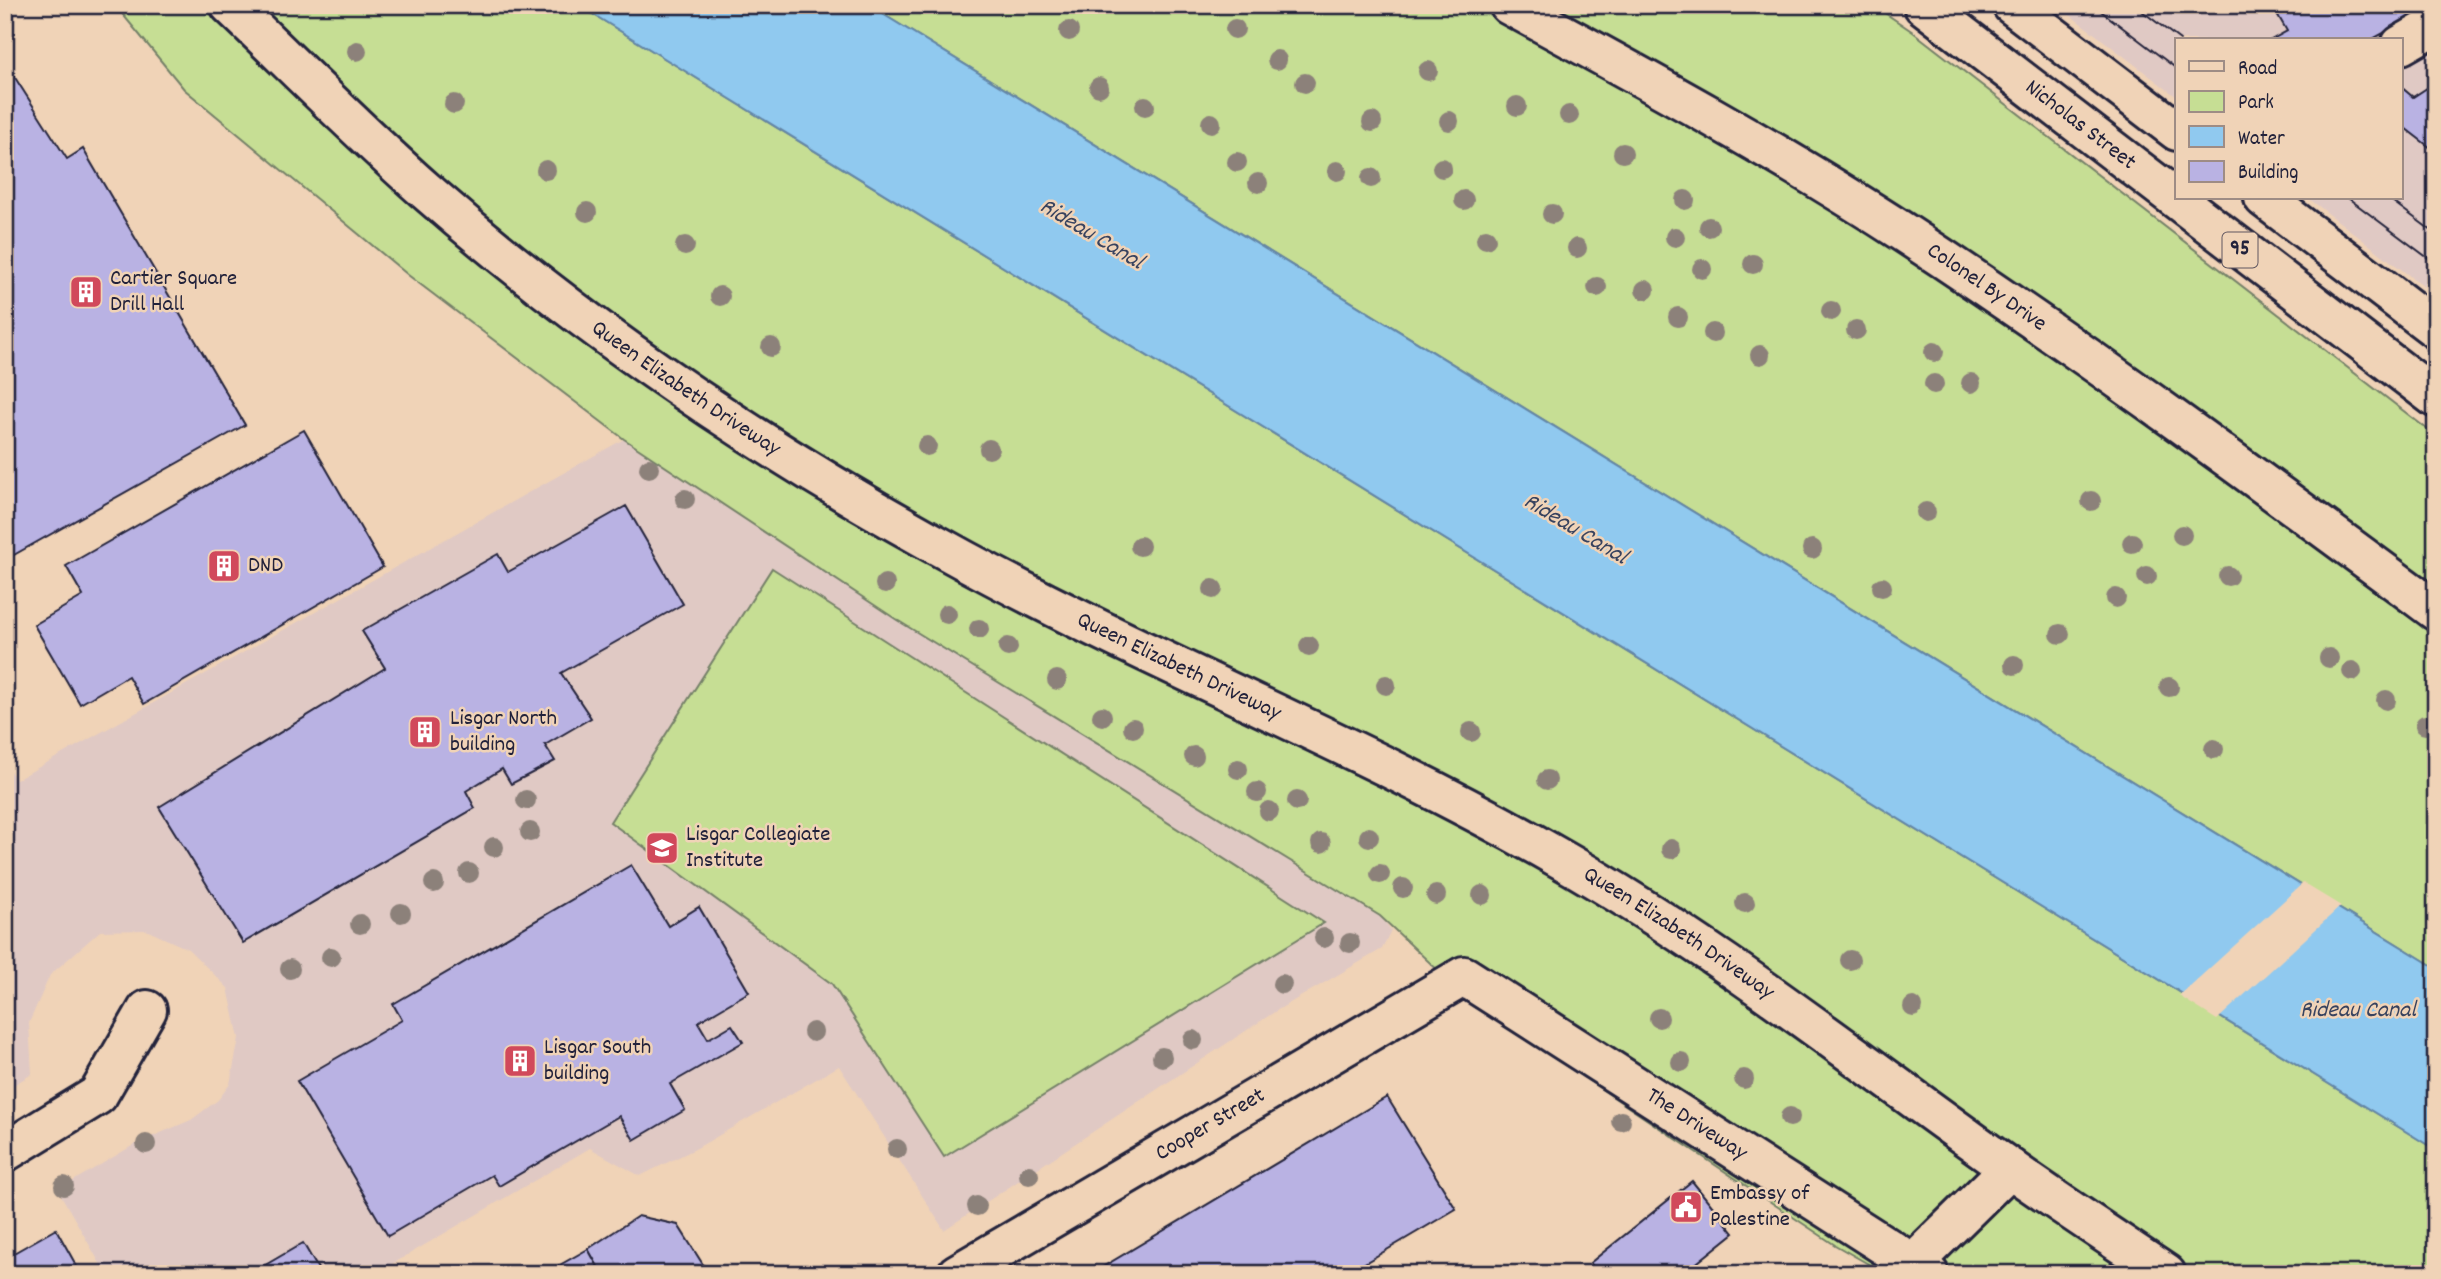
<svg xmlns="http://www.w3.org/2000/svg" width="2441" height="1279" font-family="Dekko,sans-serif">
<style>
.built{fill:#e0c9c4}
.green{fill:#c6de94;stroke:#748068;stroke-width:2}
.water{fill:#90c9ef;stroke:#6486a7;stroke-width:2}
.pier{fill:#f0d3b7}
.building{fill:#b9b2e3;stroke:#22223b;stroke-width:2}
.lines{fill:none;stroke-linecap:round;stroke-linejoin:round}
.minor-casing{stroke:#22223b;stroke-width:44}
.major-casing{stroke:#22223b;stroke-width:44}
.minor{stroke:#f0d3b7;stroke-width:38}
.major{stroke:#f0d3b7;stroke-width:38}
.tram{stroke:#22223b;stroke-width:2}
.tree{fill:#8c817a}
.labels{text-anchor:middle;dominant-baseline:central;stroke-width:5;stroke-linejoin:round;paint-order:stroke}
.shield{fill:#f0d3b7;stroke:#605760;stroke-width:2}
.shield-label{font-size:21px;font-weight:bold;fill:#22223b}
.street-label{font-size:23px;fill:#22223b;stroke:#f0d3b7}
.poi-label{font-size:23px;fill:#22223b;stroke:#f0d3b7;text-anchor:start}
.water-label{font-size:24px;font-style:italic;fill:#38435f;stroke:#f0d3b7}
</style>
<rect width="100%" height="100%" fill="#f0d3b7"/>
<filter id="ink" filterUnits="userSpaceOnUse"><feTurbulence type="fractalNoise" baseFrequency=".0143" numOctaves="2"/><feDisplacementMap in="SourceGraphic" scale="14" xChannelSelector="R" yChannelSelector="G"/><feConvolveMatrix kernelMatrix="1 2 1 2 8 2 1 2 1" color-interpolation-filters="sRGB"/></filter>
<g filter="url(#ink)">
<g class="built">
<path d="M2057 5H2436V296L2308 198H2401V40H2177V97Z"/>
<path d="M624 439 897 620 1380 916 1391 930 1382 949 1276 1011 944 1230 839 1066 697 1148 640 1176 590 1148 375 1274H106L58 1190 137 1143 191 1120 218 1100 230 1084 239 1038 228 988 188 949 146 930 100 931 50 975 29 1023 32 1074 5 1090V764L16 780Z"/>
</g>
<g class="green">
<path d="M115 5H578L2436 1150V1274H1886L1835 1245 1474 1004 1380 916 897 620 624 439 408 275 184 89Z"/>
<path d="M868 5H1873L1913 32 2436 436V968Z"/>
<path d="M772 568 1324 923 944 1157 832 984 610 822Z"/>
</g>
<path class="water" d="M578 5H868L2436 968V1150Z"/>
<path class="pier" d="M2303 883 2341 906 2217 1020 2179 996Z"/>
<g class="building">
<path d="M2272 5H2403L2411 18 2371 40H2271L2287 31Z"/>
<path d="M5 62 67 159 83 149 245 425 12 556 5 545Z"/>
<path d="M2436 82V152L2401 125V87L2413 97Z"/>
<path d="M304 430 383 567 144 704 128 676 80 704 34 625 83 596 66 566Z"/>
<path d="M626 506 683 604 561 673 591 718 545 745 555 761 511 784 502 769 466 791 475 808 243 943 159 807 385 668 362 631 498 554 508 572Z"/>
<path d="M631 865 668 926 699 907 749 992 698 1022 708 1039 732 1025 743 1042 670 1084 685 1110 634 1140 619 1116 499 1186 492 1175 388 1236 297 1081 402 1020 393 1004Z"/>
<path d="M1387 1097 1456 1209 1346 1274H1091Z"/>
<path d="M1692 1181 1734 1233 1683 1274H1599L1590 1263Z"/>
<path d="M638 1216 678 1225 709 1274H602L588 1249Z"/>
<path d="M56 1229 81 1274H5V1258Z"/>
<path d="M303 1243 321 1274H250Z"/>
<path d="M588 1249 602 1274H544Z"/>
</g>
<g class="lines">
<defs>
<g id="minor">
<path id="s1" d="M230 5C295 67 358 131 425 190 589 334 772 456 964 560 1159 666 1366 747 1559 858 1719 949 1861 1063 2011 1169 2062 1205 2114 1239 2166 1274"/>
<path d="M2401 45 2436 25"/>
<path d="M5 1152 98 1095 147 1010"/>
<path id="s2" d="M957 1274 1464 976 1929 1274"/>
<path d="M1902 1274 2010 1168"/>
</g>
<g id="major">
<path id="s3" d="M1509 5C1644 78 1780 152 1909 236 2089 354 2263 483 2436 611"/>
<path id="s4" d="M1923 5 2436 398"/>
<path d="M2012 5 2177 131"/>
<path d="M2264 198 2436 329"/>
</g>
</defs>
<use href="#minor" class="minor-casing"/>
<use href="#major" class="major-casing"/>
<use href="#minor" class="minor"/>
<use href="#major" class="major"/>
<g class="tram">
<path d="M2093 5 2177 69"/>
<path d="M2134 5 2180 40"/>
<path d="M2348 198 2436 264"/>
<path d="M2388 198 2436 234"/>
</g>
</g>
<g class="tree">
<circle cx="1235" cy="29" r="10"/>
<circle cx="1069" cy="31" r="10"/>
<circle cx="357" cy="51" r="10"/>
<circle cx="1277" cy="60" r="10"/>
<circle cx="1428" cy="71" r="10"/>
<circle cx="1305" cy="83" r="10"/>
<circle cx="1099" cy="87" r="10"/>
<circle cx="454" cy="104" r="10"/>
<circle cx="1145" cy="106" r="10"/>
<circle cx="1517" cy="106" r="10"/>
<circle cx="1569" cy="115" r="10"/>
<circle cx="1449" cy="121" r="10"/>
<circle cx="1372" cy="122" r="10"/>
<circle cx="1211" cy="123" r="10"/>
<circle cx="1623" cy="153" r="10"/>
<circle cx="1237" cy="162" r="10"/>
<circle cx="1442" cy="168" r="10"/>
<circle cx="546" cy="170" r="10"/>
<circle cx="1337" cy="171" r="10"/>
<circle cx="1371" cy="178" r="10"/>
<circle cx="1258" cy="183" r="10"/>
<circle cx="1464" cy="200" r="10"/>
<circle cx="1685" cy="200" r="10"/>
<circle cx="587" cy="212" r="10"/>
<circle cx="1552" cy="214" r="10"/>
<circle cx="1709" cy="227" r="10"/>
<circle cx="1675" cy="237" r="10"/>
<circle cx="1486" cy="239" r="10"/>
<circle cx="685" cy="246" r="10"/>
<circle cx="1577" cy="248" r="10"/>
<circle cx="1753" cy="264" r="10"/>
<circle cx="1702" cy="269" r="10"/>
<circle cx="1597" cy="287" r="10"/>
<circle cx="1645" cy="290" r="10"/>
<circle cx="720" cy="296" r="10"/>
<circle cx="1831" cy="311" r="10"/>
<circle cx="1678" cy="317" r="10"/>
<circle cx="1856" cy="330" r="10"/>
<circle cx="1713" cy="333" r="10"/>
<circle cx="771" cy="347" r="10"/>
<circle cx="1934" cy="352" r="10"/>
<circle cx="1760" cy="355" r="10"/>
<circle cx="1971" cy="383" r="10"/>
<circle cx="1934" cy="384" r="10"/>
<circle cx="927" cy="446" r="10"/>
<circle cx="989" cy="449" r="10"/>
<circle cx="649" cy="468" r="10"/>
<circle cx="685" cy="499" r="10"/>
<circle cx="2091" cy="501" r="10"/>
<circle cx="1926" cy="512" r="10"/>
<circle cx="2182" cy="535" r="10"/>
<circle cx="2132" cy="543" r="10"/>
<circle cx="1140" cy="546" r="10"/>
<circle cx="1812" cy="549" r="10"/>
<circle cx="2147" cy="576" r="10"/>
<circle cx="2228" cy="576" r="10"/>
<circle cx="885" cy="584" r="10"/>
<circle cx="1882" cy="587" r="10"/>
<circle cx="1213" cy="589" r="10"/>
<circle cx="2116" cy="598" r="10"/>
<circle cx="947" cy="614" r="10"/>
<circle cx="979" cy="629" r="10"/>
<circle cx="2060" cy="634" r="10"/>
<circle cx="1309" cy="646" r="10"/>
<circle cx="1008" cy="647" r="10"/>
<circle cx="2329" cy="658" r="10"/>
<circle cx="2014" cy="665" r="10"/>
<circle cx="2352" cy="671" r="10"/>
<circle cx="1057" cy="680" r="10"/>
<circle cx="1386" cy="685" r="10"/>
<circle cx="2169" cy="687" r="10"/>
<circle cx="2386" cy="700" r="10"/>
<circle cx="1102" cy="716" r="10"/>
<circle cx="2425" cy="725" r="10"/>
<circle cx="1133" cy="728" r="10"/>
<circle cx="1471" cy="732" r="10"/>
<circle cx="2214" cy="749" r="10"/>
<circle cx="1194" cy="756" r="10"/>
<circle cx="1238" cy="769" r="10"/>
<circle cx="1547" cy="780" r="10"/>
<circle cx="1257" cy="792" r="10"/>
<circle cx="526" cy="800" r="10"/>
<circle cx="1297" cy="801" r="10"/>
<circle cx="1269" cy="811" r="10"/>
<circle cx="530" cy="832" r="10"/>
<circle cx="1369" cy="837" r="10"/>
<circle cx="1321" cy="843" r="10"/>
<circle cx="494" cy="847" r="10"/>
<circle cx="1671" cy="849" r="10"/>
<circle cx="469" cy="873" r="10"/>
<circle cx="1380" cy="874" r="10"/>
<circle cx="434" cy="883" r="10"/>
<circle cx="1403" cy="888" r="10"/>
<circle cx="1436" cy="895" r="10"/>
<circle cx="1482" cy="895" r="10"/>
<circle cx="1745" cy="903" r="10"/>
<circle cx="401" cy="913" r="10"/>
<circle cx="360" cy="924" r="10"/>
<circle cx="1324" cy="938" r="10"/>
<circle cx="1350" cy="943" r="10"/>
<circle cx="331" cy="957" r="10"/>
<circle cx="1850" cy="960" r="10"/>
<circle cx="290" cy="969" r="10"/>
<circle cx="1282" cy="984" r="10"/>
<circle cx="1913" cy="1007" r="10"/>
<circle cx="1659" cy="1018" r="10"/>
<circle cx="813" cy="1032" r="10"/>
<circle cx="1193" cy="1040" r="10"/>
<circle cx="1162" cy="1057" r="10"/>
<circle cx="1681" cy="1062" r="10"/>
<circle cx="1744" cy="1079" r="10"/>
<circle cx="1790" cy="1117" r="10"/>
<circle cx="1621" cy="1121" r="10"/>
<circle cx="146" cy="1144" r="10"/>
<circle cx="897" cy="1149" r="10"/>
<circle cx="1029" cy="1175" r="10"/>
<circle cx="64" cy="1186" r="10"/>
<circle cx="977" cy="1206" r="10"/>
</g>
</g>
<defs>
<symbol id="building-square" viewBox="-11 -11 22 22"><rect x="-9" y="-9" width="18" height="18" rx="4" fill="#d1495b" stroke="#f0d3b7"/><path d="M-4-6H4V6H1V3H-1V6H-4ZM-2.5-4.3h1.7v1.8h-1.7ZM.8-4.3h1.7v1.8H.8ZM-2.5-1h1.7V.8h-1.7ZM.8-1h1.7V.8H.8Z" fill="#fff"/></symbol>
<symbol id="school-square" viewBox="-11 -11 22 22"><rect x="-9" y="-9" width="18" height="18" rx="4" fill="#d1495b" stroke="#f0d3b7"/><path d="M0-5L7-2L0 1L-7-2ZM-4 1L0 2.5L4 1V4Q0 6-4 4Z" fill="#fff"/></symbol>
<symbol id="civic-square" viewBox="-11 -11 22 22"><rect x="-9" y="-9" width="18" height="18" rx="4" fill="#d1495b" stroke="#f0d3b7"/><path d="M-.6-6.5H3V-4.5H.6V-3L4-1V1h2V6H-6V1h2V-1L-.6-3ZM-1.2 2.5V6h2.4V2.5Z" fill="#fff"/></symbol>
</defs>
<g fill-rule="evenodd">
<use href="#building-square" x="67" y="273" width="38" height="38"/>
<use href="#building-square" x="205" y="547" width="38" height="38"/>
<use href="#building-square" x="406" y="713" width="38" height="38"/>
<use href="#school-square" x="643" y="829" width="38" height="38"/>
<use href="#building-square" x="501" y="1042" width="38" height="38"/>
<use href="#civic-square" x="1667" y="1188" width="38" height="38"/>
</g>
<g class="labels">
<rect class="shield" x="2222.5" y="232.5" width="35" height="35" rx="5"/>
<g class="shield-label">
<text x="2240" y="250">95</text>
</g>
<g class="street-label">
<text stroke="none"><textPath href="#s4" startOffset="198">Nicholas Street</textPath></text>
<text stroke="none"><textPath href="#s3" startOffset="555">Colonel By Drive</textPath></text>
<text stroke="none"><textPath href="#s1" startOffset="597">Queen Elizabeth Driveway</textPath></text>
<text stroke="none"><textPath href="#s1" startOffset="1164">Queen Elizabeth Driveway</textPath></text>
<text stroke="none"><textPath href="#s1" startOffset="1731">Queen Elizabeth Driveway</textPath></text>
<text stroke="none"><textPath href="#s2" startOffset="294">Cooper Street</textPath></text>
<text stroke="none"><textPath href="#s2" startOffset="864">The Driveway</textPath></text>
</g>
<g class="poi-label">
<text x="110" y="279">Cartier Square<tspan x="110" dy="26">Drill Hall</tspan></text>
<text x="248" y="566">DND</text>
<text x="450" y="719">Lisgar North<tspan x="450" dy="26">building</tspan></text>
<text x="686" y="835">Lisgar Collegiate<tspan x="686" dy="26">Institute</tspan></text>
<text x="544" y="1048">Lisgar South<tspan x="544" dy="26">building</tspan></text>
<text x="1710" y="1194">Embassy of<tspan x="1710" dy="26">Palestine</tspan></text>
</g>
<g class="water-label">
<text transform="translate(1091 235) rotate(31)">Rideau Canal</text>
<text transform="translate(1575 530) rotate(31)">Rideau Canal</text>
<text x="2358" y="1011">Rideau Canal</text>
</g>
</g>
<rect width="2441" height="1279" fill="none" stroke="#f0d3b7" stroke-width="28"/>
<rect x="14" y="14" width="2413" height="1251" fill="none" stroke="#22223b" stroke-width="2.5" filter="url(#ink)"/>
<rect x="2175" y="38" width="228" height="161" fill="#f0d3b7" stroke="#9e8c85" stroke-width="2"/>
<rect x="2189" y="61" width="35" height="10" fill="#f0d3b7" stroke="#9e8c85" stroke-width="2"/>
<text x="2238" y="74" font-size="21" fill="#22223b">Road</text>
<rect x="2189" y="91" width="35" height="21" fill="#c6de94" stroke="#9e8c85" stroke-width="2"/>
<text x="2238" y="108" font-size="21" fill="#22223b">Park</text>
<rect x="2189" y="126" width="35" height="21" fill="#90c9ef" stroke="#9e8c85" stroke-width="2"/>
<text x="2238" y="144" font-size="21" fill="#22223b">Water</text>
<rect x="2189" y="161" width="35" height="21" fill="#b9b2e3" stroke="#9e8c85" stroke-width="2"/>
<text x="2238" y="178" font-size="21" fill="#22223b">Building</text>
</svg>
